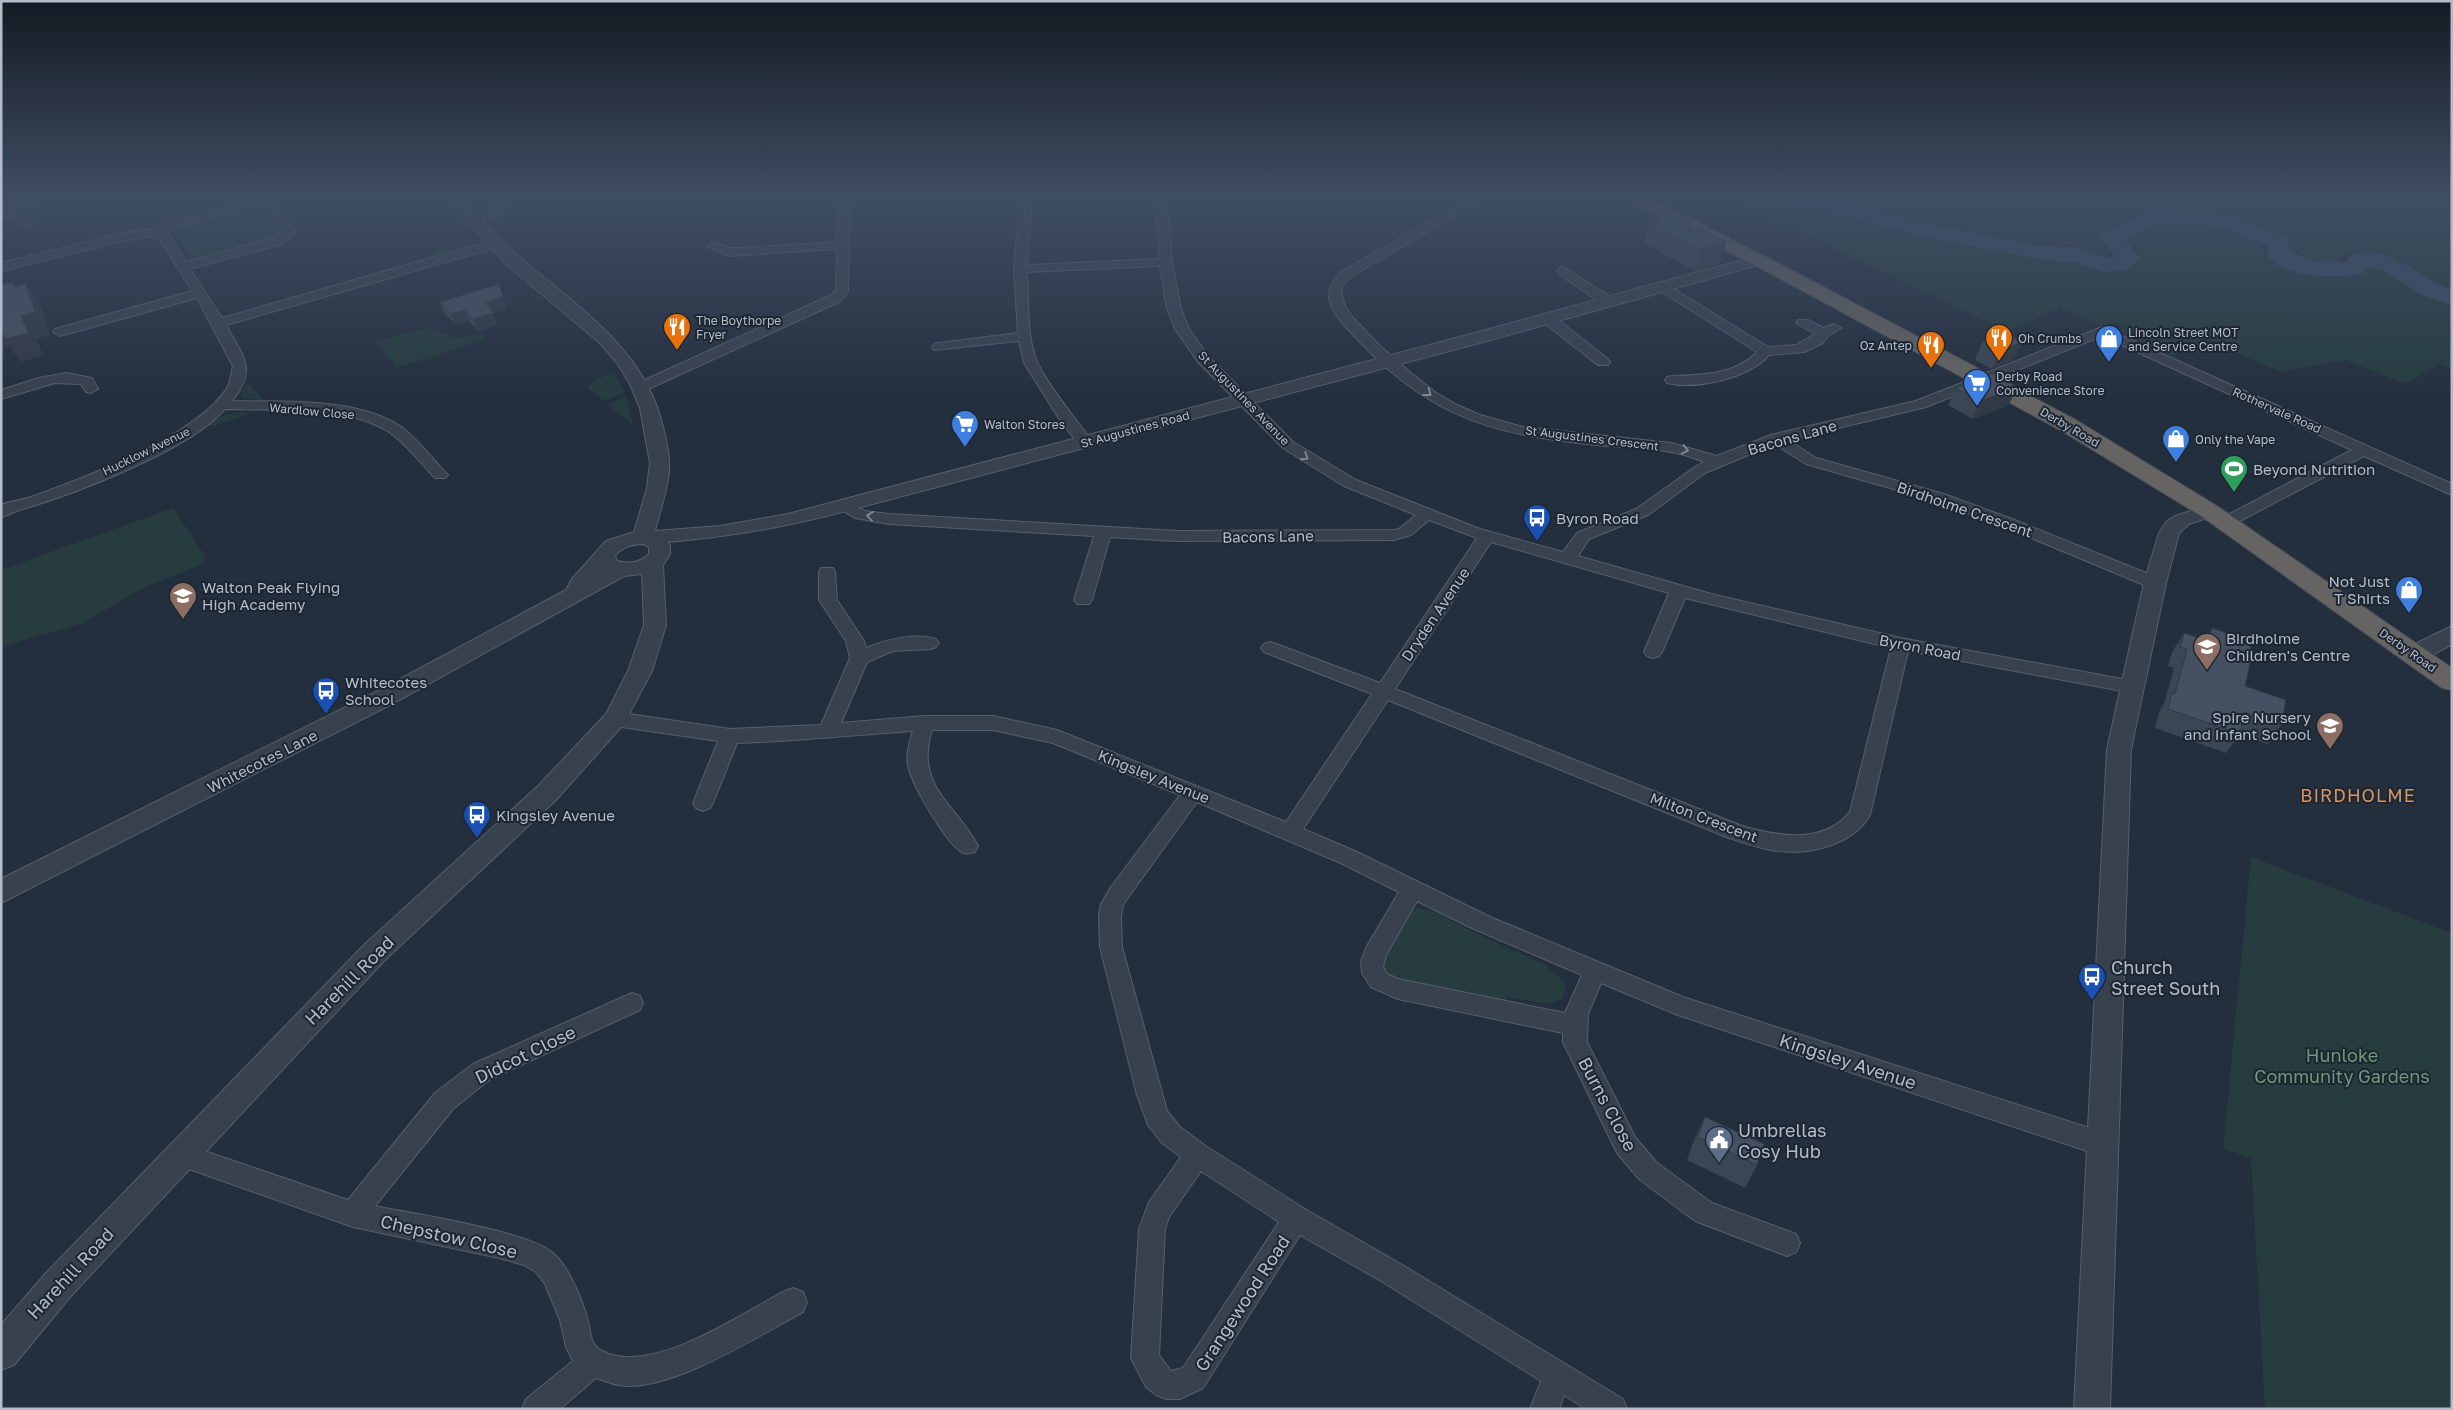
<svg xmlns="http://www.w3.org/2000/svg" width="2453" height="1410" font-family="'Golos Text',sans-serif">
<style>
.green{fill:#263c3f}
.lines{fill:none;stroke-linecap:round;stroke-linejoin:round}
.river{fill:#394c67;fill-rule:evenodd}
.minor-casing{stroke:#565f6c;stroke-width:2}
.tertiary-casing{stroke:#565f6c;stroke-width:2}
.trunk-casing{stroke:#434c59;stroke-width:2}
.minor{fill:#38414e;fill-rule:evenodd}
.tertiary{fill:#38414e;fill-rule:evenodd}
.trunk{fill:#656462;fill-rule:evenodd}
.wall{fill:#3b4654}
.shaded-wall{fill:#303945}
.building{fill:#455162;stroke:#303945}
.oneway{stroke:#7c8592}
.labels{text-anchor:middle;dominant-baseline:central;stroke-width:4;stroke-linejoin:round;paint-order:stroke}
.far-poi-label{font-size:12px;fill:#b4bcc9;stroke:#1d2633;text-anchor:start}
.far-street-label{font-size:12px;fill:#b4bcc9;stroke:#1d2633}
.street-label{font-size:15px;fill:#b4bcc9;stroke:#1d2633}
.poi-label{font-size:15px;fill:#b4bcc9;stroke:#1d2633;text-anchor:start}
.quarter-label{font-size:18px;letter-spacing:1px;fill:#d59563;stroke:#1d2633}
.near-poi-label{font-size:18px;fill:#b4bcc9;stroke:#1d2633;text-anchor:start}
.near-street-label{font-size:18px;fill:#b4bcc9;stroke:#1d2633}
.near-park-label{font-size:18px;fill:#6b9a76;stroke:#1d2633}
</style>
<rect width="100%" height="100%" fill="#242f3e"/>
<g class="green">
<path d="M1732 199H1797L1914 230 2042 256 2093 263 2116 270 2132 259 2117 240C2131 233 2147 222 2163 219 2191 214 2242 232 2264 249 2272 254 2276 261 2285 265 2309 274 2336 276 2361 271L2366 264 2379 266 2432 295 2452 302V369L2440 364 2405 384 2346 360 2280 372 2210 341 2171 356 2117 330 2125 326 2114 321 2104 326 2060 308 2007 332Z"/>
<path d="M1822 199H2452V289C2412 285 2390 248 2346 253L2337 265C2319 269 2297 262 2285 248L2286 243C2242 226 2189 199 2141 214 2125 218 2109 228 2095 235L2110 255C2099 265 2087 252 2075 250 2060 246 2042 248 2026 246 1957 236 1889 216 1822 199Z"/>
<path d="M251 207 267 210 282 231 278 238 204 258 191 257 174 232 182 225Z"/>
<path d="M445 244 467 245 424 258Z"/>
<path d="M425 328 455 338 482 335 486 339 396 368 376 342Z"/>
<path d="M614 373 625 392 604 401 590 390 588 387 597 379Z"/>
<path d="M249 384 262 398V400L242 398 241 392 246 385Z"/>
<path d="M626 396 633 425 607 405Z"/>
<path d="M242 412 252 413 213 426 207 425 224 415Z"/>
<path d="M173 508 203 553 205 563 143 588 83 623 1 647V570Z"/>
<path d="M2251 857 2452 933V1409H2265L2251 1158 2223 1149Z"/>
<path d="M1418 908 1435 912 1480 935 1547 966 1564 982 1565 992 1561 1000 1547 1004 1507 997 1504 1003 1397 981C1388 974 1382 969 1382 958L1408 914Z"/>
</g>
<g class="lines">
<path class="river" d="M1796 199H1832L1923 223 2043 246 2077 248 2106 258 2115 257 2099 237 2102 232 2150 211 2158 209 2222 213 2286 237 2291 252 2317 262H2347L2352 254C2391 244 2418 278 2452 290V305L2422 295 2381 269 2368 267 2364 273C2341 279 2291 278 2272 261 2268 257 2268 251 2267 246L2219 226 2161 223 2124 239 2141 258 2127 270 2103 272 2074 262 2043 260 1922 236 1799 204Z"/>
<defs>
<g id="minor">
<path d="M28 199H47L45 201 11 210 30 220 32 223 30 226H22L1 214V205Z"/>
<path d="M838 199H850L848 291 841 301 646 390H636L634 387 636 384 831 295 836 290 837 249 729 256 707 246 713 242 730 248H738L837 242Z"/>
<path d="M1020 199H1032L1027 265 1160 259 1155 199H1167L1172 262 1181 309 1189 329 1208 356 1293 442 1356 480 1480 529 1563 552 1577 533 1636 509 1695 467 1704 462C1671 447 1632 448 1596 445 1483 434 1423 413 1346 327 1328 307 1321 292 1342 271L1470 199H1484L1350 277 1344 284 1341 293 1346 308 1353 318 1380 346 1411 373 1435 392 1457 405 1480 415 1523 427 1671 443 1717 456 1771 435 1916 401 2102 327 2452 484V495L2364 456 2232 525H2220L2218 522 2220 519 2352 450 2102 336 1926 407 1788 440 1816 458 1944 494 2012 519 2161 579 2164 583 2161 587H2149L2000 525 1932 500 1806 464 1775 444 1705 473 1648 515 1589 539 1578 556 1715 595 1901 638 2133 681 2140 683 2142 687 2140 691 2133 693 1908 651 1870 815C1853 845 1810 855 1777 851 1761 849 1745 843 1729 838L1388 700 1303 829 1357 852 1490 917 1683 997 2102 1132 2111 1136 2115 1144 2111 1152 2102 1156 1678 1015 1601 983 1588 1014 1587 1042 1635 1137 1657 1163 1712 1203 1796 1234 1800 1243 1796 1252 1787 1256 1695 1221 1639 1179 1617 1153 1563 1042V1033L1398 999 1371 987 1362 973 1361 961 1367 946 1399 892 1343 864 1197 802 1127 899 1123 905 1121 916 1122 947 1167 1111 1180 1127 1207 1147 1305 1209 1399 1263 1623 1399 1627 1409H1586L1564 1395 1559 1409H1530L1541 1381 1381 1281 1300 1235 1203 1388 1180 1399H1166L1156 1395 1146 1387 1131 1358 1139 1229 1149 1202 1181 1157 1162 1143 1148 1125 1137 1095 1100 947 1099 916 1101 904 1111 887 1180 795 1053 743 993 730H932C914 786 956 804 978 846L975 852C970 853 965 855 960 851 945 840 911 784 908 765 906 754 909 742 913 731 855 735 796 741 737 743L713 803 710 808 703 811 696 808 693 803 718 741 615 726 608 724 606 719 608 714 615 712 730 729 821 725 850 658 846 641 819 600V572L821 568H833L835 572 837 600 864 641 866 648C887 639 914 633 936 639L939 643 936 647 930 649 893 651 867 662 841 723 925 716H993L1057 730 1286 822 1372 694 1264 652 1261 648 1264 644 1270 642 1276 644 1380 683 1477 538 1429 520 1411 535 1394 540 1177 541 1110 537 1092 600 1089 604H1077L1074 600 1094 536 889 524 855 518 835 506 843 501 865 511 889 514 1177 531 1394 530 1399 529 1416 515 1344 486 1283 448 1198 362 1175 329 1167 309 1160 266 1027 272C1029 301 1026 338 1038 364 1052 392 1075 417 1093 443L1090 446H1080L1060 420 1024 363 1019 341 934 350 932 347 934 344 939 343 1018 333 1014 269ZM1491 542 1669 593 1644 652 1647 656 1653 658 1659 656 1662 652 1685 598 1891 648 1850 812C1823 845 1777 836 1742 826L1395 689ZM1417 901 1474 929 1582 975 1565 1013 1398 979 1387 974 1383 967 1386 955ZM1201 1171 1279 1222 1183 1368 1171 1371 1159 1355 1165 1229 1169 1217Z"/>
<path d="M252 202 277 206 295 230 292 236 282 244 190 269 222 318 490 241H498L500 244 498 247 226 325C243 356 258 370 232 401 283 402 355 397 400 426 417 438 431 457 445 472L448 475 445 478H435C420 463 407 444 389 432 346 404 275 411 225 409 190 450 74 494 23 509 15 511 9 515 1 517V505C11 501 21 500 31 497 84 478 197 436 227 388 231 382 231 373 233 366L197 298 60 336 53 332 55 329 192 291 159 238 153 236 132 239 1 271V263L132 231 152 229 176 219ZM252 208 269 210 283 231 274 238 186 262 168 233 165 232 184 225Z"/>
<path d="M1563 267 1614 299 1616 302 1614 305H1604L1559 274 1557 271 1559 268Z"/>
<path d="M1664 283 1768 347 1796 345 1815 334 1796 323 1798 320H1808L1823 328 1834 324 1841 328 1828 336 1823 343 1804 352 1769 355C1749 378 1697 390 1667 383L1665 380 1667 377 1672 376C1701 375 1736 375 1757 352L1659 290 1658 287 1659 284Z"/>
<path d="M1548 315 1553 316 1608 359 1610 362 1608 365H1598L1543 322 1541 319 1543 316Z"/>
<path d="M66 373 92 378 98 389 91 393 86 392 81 384 55 383 1 399V390L39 378Z"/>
<path d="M632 993 640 996 643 1003 640 1010 489 1080 453 1109 375 1206C413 1214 530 1231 554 1254 569 1267 583 1302 588 1321 590 1327 590 1334 592 1340 595 1348 601 1351 609 1354 660 1370 738 1316 783 1292L793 1288 803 1292 807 1302 803 1312C758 1336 668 1394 618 1385 610 1383 603 1380 596 1378L560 1409H522L526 1399 573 1361 566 1347 560 1320 545 1284 535 1271 524 1265 499 1258 353 1227 172 1163 168 1155 172 1147 181 1143 348 1200 435 1093 473 1064Z"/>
</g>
<g id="tertiary">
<path d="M448 199H463L476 215 488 210 501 199H517L498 216 483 222C544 290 641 331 663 427 667 442 670 457 669 472 667 492 660 511 655 531L720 526 788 514 1475 333 1753 257H1765L1767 260 1765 263 1487 341 850 510C790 526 730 537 668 542L670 546V554L663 565 666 625 652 671 623 725 556 800 384 961 70 1297 14 1365 1 1370V1325L46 1273 364 945 538 786 606 714 628 671 644 625 642 574 624 576 392 704 1 903V879L376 692 566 590 572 579 606 541 634 532 647 488 650 463 640 408 629 382 617 363 600 343 506 264ZM643 544 649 547V554C640 563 629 564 617 561L615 555C623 547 632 544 643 544Z"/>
<path d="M2209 505 2216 507 2219 511 2216 515 2189 524 2179 533 2166 583 2131 749 2110 1409H2074L2107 749 2144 583 2159 533 2167 521 2175 516Z"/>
<path d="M2452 626V644C2439 652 2420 664 2405 659L2402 654 2405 649Z"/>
</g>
<path id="trunk" d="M1630 199H1651L1778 263 2076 420 2217 506 2452 668V690L2442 688 2201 516 2060 430 1766 271 1632 203Z"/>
</defs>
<use href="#minor" class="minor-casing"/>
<use href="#tertiary" class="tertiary-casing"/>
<use href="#trunk" class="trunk-casing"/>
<use href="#minor" class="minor"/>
<use href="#tertiary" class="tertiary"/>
<use href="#trunk" class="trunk"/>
</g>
<g class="wall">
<path d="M1649 223 1690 231 1720 263 1695 271 1644 243Z"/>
<path d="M503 295 507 309 493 313 497 324 478 331 469 321 456 325 444 313 440 302Z"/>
<path d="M1982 342H2022L2014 359 1992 369 1975 360Z"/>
<path d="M1955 388 2009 405 1973 419 1948 405Z"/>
<path d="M2212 628 2238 642 2249 654 2245 686 2281 725 2267 744 2240 734 2226 753 2155 728 2159 712 2164 704 2174 668 2168 666 2172 652 2184 633 2205 640Z"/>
<path d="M1705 1117 1757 1165 1745 1188 1687 1160 1694 1140Z"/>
</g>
<g class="shaded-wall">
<path d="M1726 242 1720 263 1695 271 1700 250Z"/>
<path d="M26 284 41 307 50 335 36 339 44 356 20 362 10 346 1 349V327L21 316Z"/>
<path d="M499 284 507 309 493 313 497 324 478 331 473 319 486 303Z"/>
<path d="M464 310 469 321 456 325 451 314Z"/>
<path d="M2022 342 2014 359 1992 369 2000 351Z"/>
<path d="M2017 387 2009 405 1973 419 1981 401Z"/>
</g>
<g class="building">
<path d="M1675 215 1683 217 1688 219 1690 231 1698 228 1726 242 1700 250 1649 223Z"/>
<path d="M13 282 15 287 26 284 35 312 21 316 29 333 5 339 1 331V285Z"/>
<path d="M499 284 503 297 486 303 493 313 473 319 464 310 451 314 440 302Z"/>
<path d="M2004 333 2022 342 2000 351 1982 342Z"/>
<path d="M1992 373 2017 387 1981 401 1955 388Z"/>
<path d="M2212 628 2239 637 2238 642 2251 646 2249 654 2252 655 2245 686 2286 700 2281 725 2244 712 2240 734 2168 709 2172 693 2175 694 2187 649 2180 647 2184 633 2209 641Z"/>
<path d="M1705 1117 1764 1144 1757 1165 1698 1137Z"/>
</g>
<defs><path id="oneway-chevron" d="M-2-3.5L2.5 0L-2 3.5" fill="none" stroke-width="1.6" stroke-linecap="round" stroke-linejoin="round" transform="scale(1.25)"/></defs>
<g class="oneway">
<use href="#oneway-chevron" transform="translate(1428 393) rotate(38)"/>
<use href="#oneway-chevron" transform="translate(1685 450) rotate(13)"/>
<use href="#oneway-chevron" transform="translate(1305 457) rotate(33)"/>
<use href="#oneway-chevron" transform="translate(870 516) rotate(-173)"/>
</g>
<linearGradient id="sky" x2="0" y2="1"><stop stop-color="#141a22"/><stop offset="0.5" stop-color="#3f4d63"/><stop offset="1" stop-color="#3f4d63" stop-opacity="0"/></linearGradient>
<rect width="2453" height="396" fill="url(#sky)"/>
<defs>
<symbol id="restaurant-pin" viewBox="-11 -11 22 30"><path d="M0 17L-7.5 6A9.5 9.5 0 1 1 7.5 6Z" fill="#e8710a" stroke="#1d2633"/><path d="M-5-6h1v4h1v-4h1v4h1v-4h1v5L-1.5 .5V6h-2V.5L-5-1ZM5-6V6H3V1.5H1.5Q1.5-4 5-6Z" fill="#fff"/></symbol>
<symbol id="shop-pin" viewBox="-11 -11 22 30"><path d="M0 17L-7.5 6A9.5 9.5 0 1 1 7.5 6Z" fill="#3f7fe0" stroke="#1d2633"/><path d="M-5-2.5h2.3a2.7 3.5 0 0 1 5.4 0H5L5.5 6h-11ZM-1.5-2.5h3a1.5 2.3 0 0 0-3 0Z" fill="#fff"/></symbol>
<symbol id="supermarket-pin" viewBox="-11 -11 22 30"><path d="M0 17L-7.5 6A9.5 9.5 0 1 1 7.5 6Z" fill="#3f7fe0" stroke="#1d2633"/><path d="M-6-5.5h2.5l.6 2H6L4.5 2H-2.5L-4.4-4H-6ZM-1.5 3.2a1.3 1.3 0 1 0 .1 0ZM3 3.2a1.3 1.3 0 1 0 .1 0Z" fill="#fff"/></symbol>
<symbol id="stadium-pin" viewBox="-11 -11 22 30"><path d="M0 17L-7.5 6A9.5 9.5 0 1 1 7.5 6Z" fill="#2e9e5b" stroke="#1d2633"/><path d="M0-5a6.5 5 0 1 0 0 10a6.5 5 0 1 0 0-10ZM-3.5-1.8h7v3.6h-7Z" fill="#fff"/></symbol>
<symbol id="bus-pin" viewBox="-11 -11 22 30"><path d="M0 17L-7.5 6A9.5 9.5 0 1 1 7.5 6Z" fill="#1a4fb4" stroke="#1d2633"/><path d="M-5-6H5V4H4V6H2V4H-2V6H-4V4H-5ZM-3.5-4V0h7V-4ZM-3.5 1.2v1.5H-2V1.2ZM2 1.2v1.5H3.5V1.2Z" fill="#fff"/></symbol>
<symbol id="school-pin" viewBox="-11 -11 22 30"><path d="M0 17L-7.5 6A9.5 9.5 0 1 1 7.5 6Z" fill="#8d6e63" stroke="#1d2633"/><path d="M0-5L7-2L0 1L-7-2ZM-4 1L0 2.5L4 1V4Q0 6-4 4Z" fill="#fff"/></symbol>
<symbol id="civic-pin" viewBox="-11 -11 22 30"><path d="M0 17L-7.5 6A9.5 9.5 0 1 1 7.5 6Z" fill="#5c6f8a" stroke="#1d2633"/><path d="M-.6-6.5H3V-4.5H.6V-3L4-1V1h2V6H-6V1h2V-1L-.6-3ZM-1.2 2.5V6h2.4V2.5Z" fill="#fff"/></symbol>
</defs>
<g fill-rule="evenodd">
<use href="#restaurant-pin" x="661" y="311" width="32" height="43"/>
<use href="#restaurant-pin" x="1983" y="322" width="32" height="43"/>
<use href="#shop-pin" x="2093" y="323" width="32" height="43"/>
<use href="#restaurant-pin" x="1915" y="329" width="32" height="43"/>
<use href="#supermarket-pin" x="1961" y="367" width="32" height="43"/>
<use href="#supermarket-pin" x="949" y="408" width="32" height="43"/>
<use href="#shop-pin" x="2160" y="423" width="32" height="43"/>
<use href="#stadium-pin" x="2218" y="453" width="32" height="43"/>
<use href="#bus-pin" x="1521" y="502" width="32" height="43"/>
<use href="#shop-pin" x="2393" y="574" width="32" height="43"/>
<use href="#school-pin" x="167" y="580" width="32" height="43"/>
<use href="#school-pin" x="2191" y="631" width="32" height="43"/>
<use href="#bus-pin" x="310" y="675" width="32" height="43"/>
<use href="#school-pin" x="2314" y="710" width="32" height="43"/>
<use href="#bus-pin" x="461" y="799" width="32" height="43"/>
<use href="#bus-pin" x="2076" y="961" width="32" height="43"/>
<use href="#civic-pin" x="1703" y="1124" width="32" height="43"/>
</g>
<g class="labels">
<g class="far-poi-label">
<text x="696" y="320">The Boythorpe<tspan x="696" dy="14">Fryer</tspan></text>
<text x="2128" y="332">Lincoln Street MOT<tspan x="2128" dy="14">and Service Centre</tspan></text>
<text x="2018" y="338">Oh Crumbs</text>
<text x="1912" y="345" text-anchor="end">Oz Antep</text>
<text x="1996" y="376">Derby Road<tspan x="1996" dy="14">Convenience Store</tspan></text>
<text x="984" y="424">Walton Stores</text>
<text x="2195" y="439">Only the Vape</text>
</g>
<g class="far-street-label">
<text transform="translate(1244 398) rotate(46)">St Augustines Avenue</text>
<text transform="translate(2277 410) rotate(24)">Rothervale Road</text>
<text transform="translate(312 411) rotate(5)">Wardlow Close</text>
<text transform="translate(2070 427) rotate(30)">Derby Road</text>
<text transform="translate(1135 429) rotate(-15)">St Augustines Road</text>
<text transform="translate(1592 438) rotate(7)">St Augustines Crescent</text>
<text transform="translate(146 451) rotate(-26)">Hucklow Avenue</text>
<text transform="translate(2408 650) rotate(35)">Derby Road</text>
</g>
<g class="street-label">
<text transform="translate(1792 437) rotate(-16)">Bacons Lane</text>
<text transform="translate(1965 509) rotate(19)">Birdholme Crescent</text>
<text transform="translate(1268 536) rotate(-1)">Bacons Lane</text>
<text transform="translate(1435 614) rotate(-56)">Dryden Avenue</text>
<text transform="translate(1920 647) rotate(11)">Byron Road</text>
<text transform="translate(262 761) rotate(-27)">Whitecotes Lane</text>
<text transform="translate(1154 776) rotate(22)">Kingsley Avenue</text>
<text transform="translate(1704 817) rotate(21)">Milton Crescent</text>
</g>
<g class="poi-label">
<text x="2253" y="469">Beyond Nutrition</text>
<text x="1556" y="518">Byron Road</text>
<text x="2390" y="581" text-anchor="end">Not Just<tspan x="2390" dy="17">T Shirts</tspan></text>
<text x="202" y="587">Walton Peak Flying<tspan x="202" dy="17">High Academy</tspan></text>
<text x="2226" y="638">Birdholme<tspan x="2226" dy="17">Children's Centre</tspan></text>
<text x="345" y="682">Whitecotes<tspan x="345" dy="17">School</tspan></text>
<text x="2311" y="717" text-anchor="end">Spire Nursery<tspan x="2311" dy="17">and Infant School</tspan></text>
<text x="496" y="815">Kingsley Avenue</text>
</g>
<g class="quarter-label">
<text x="2358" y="795">BIRDHOLME</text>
</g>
<g class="near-poi-label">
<text x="2111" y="967">Church<tspan x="2111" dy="21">Street South</tspan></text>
<text x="1738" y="1130">Umbrellas<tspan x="1738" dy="21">Cosy Hub</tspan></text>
</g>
<g class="near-street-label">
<text transform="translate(349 980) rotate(-45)">Harehill Road</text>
<text transform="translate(525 1054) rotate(-26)">Didcot Close</text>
<text transform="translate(1848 1061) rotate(18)">Kingsley Avenue</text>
<text transform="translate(1608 1104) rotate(62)">Burns Close</text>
<text transform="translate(449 1236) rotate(13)">Chepstow Close</text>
<text transform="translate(70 1273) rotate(-47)">Harehill Road</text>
<text transform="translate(1242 1303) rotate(-57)">Grangewood Road</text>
</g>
<g class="near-park-label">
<text x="2342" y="1055">Hunloke<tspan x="2342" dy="21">Community Gardens</tspan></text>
</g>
</g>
<rect width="2453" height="1410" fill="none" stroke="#b4bcc9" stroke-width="5"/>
</svg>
